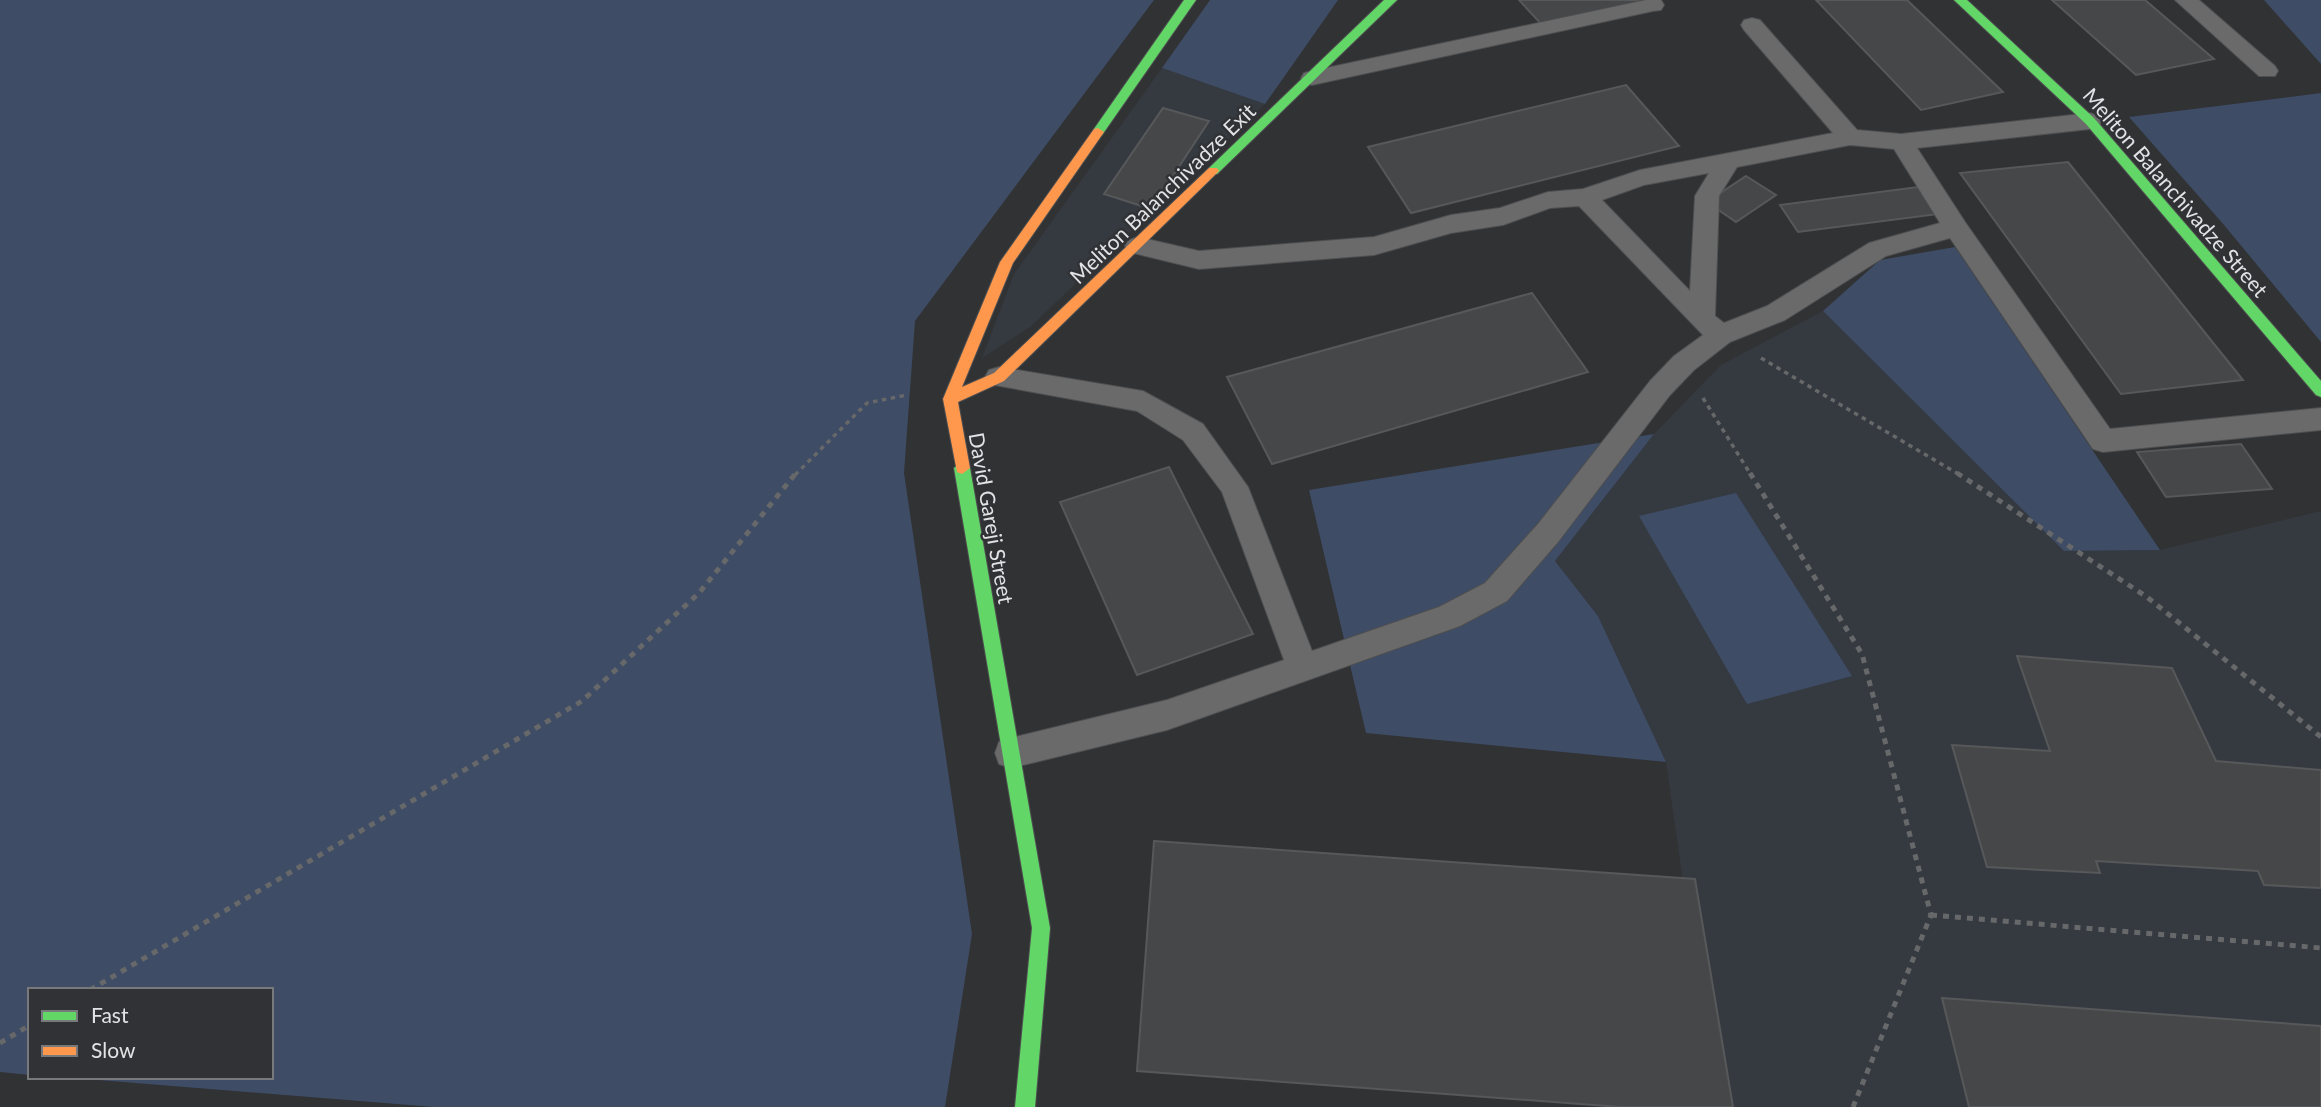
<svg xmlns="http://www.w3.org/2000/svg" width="2321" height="1107" font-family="Lato,sans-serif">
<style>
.built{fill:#353a41}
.green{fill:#3e4c65}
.building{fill:#464748;stroke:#57585a;stroke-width:2}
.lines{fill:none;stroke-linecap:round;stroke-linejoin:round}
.lane-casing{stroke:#4e4f50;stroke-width:2}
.fast-casing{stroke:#4e4f50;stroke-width:2}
.slow-casing{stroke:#4e4f50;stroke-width:2}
.path-far1{stroke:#676869;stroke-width:3.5;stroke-dasharray:4.5 4.5;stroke-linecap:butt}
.path{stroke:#676869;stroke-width:5;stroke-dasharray:6 6;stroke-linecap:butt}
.lane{fill:#6a6a6b;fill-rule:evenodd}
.fast{fill:#63d668;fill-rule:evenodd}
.slow{fill:#ff974d;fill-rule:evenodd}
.labels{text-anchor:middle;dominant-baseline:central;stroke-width:5;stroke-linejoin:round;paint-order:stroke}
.street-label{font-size:21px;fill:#e2e3e5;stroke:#303235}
</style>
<rect width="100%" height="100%" fill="#313234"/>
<g class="built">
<path d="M1162 68 1265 104 1030 327 982 358 1014 274Z"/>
<path d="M1823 311 2064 551 2160 550 2321 511V1107H1715L1666 762 1598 616 1555 561 1654 434 1721 365Z"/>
</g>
<g class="green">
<path d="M0 0H1154L915 321 904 473 972 934 945 1107H434L61 1077H271V990H30V1075L0 1072Z"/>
<path d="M1210 0H1338L1265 104 1162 68Z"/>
<path d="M2264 0H2321V64Z"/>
<path d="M2321 93V342L2224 225 2129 117Z"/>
<path d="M1955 247 2160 550 2064 551 1823 311 1880 260Z"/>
<path d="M1654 434 1555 561 1598 616 1666 762 1366 733 1309 490Z"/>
<path d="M1736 493 1852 676 1747 704 1639 516Z"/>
</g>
<g class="building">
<path d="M1519 0H1647L1543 26Z"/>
<path d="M1816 0H1907L2003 92 1921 110Z"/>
<path d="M2052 0H2145L2214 59 2136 75Z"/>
<path d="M1626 85 1679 146 1411 213 1368 147Z"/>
<path d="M1163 108 1209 121 1151 209 1104 194Z"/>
<path d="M2068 162 2243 380 2121 394 1960 173Z"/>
<path d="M1746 176 1776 195 1736 222 1707 202Z"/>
<path d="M1918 187 1938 214 1798 232 1780 205Z"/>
<path d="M1532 293 1588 372 1272 464 1227 377Z"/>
<path d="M2241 444 2272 489 2166 497 2137 452Z"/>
<path d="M1169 467 1253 634 1137 675 1060 502Z"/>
<path d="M2017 656 2172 668 2216 761 2321 770V888L2264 885 2258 871 2096 861 2100 873 1987 867 1952 745 2050 751Z"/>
<path d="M1154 841 1695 879 1733 1107H1620L1137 1071Z"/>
<path d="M1942 998 2321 1026V1107H1969Z"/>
</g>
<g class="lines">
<defs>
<g id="lane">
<path d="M1646 0H1661L1664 5 1661 10 1653 11 1312 85 1304 83 1301 78 1304 73 1312 71Z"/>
<path d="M2175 0H2199L2275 66 2278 71 2275 76H2259Z"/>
<path d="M1752 18 1760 20 1857 130 1901 134 2090 113 2098 116 2102 121 2098 126 2090 129 1917 148 1965 222 2110 429 2321 408V430L2103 452 2093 449 1950 238 1886 256 1785 320 1730 342 1694 370 1670 395 1558 542 1507 601 1460 626 1167 730 1011 768 999 764 995 753 999 742 1011 738 1167 700 1284 660 1222 492 1183 440 1137 411 989 384 985 377 989 370 999 367 1143 391 1203 424 1248 487 1312 651 1439 607 1485 583 1538 524 1650 381 1674 356 1703 335 1579 206 1550 208 1503 225 1451 233 1374 255 1199 269 1129 252 1125 246 1129 240 1138 237 1199 251 1374 237 1451 215 1500 208 1548 192 1583 189 1640 170 1833 133 1744 30 1741 25 1744 20ZM1850 145 1894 149 1940 223 1869 243 1767 306 1724 323 1715 316 1719 196 1737 167ZM1709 173 1695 196 1690 291 1602 200 1644 185Z"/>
</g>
<g id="fast">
<path d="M1184 0H1196L1102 135H1094V129Z"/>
<path d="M1384 0H1397L1217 174H1209V168Z"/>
<path d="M1954 0H1967L2094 118 2321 381V397L2316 395 2086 124Z"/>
<path d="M962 462 970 468 1050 928 1035 1107H1015L1032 928 954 468Z"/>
</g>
<path id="slow" d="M1098 128 1104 132 1013 263 962 387 994 373 1209 168H1217L1219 171 1004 381 958 402 970 468 962 474 957 472 943 399 1000 262 1094 129Z"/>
</defs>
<use href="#lane" class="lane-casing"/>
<use href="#fast" class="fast-casing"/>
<use href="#slow" class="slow-casing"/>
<g class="path-far1">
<path d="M1761 358 1960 475"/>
<path d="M1703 398 1751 475"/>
<path d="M795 475 867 403 907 395"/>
</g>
<g class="path">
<path d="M1750 473 1862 654 1931 915 1853 1107"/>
<path d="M1957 473 2147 597 2321 737"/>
<path d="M1931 915 2321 948"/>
<path d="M90 990 582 701 699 593 796 473"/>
<path d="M0 1043 30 1025"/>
</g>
<use href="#lane" class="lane"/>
<use href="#fast" class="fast"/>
<use href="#slow" class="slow"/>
</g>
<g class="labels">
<g class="street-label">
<text transform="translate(2176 192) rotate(49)">Meliton Balanchivadze Street</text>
<text transform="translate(1162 193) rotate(-44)">Meliton Balanchivadze Exit</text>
<text transform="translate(992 518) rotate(80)">David Gareji Street</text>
</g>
</g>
<rect x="28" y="988" width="245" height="91" fill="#303235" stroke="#77797b" stroke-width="2"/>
<rect x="42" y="1011" width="35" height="10" fill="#63d668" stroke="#77797b" stroke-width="2"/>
<text x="91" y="1023" font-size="21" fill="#e2e3e5">Fast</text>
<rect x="42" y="1046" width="35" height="10" fill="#ff974d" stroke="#77797b" stroke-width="2"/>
<text x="91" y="1058" font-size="21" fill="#e2e3e5">Slow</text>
</svg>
